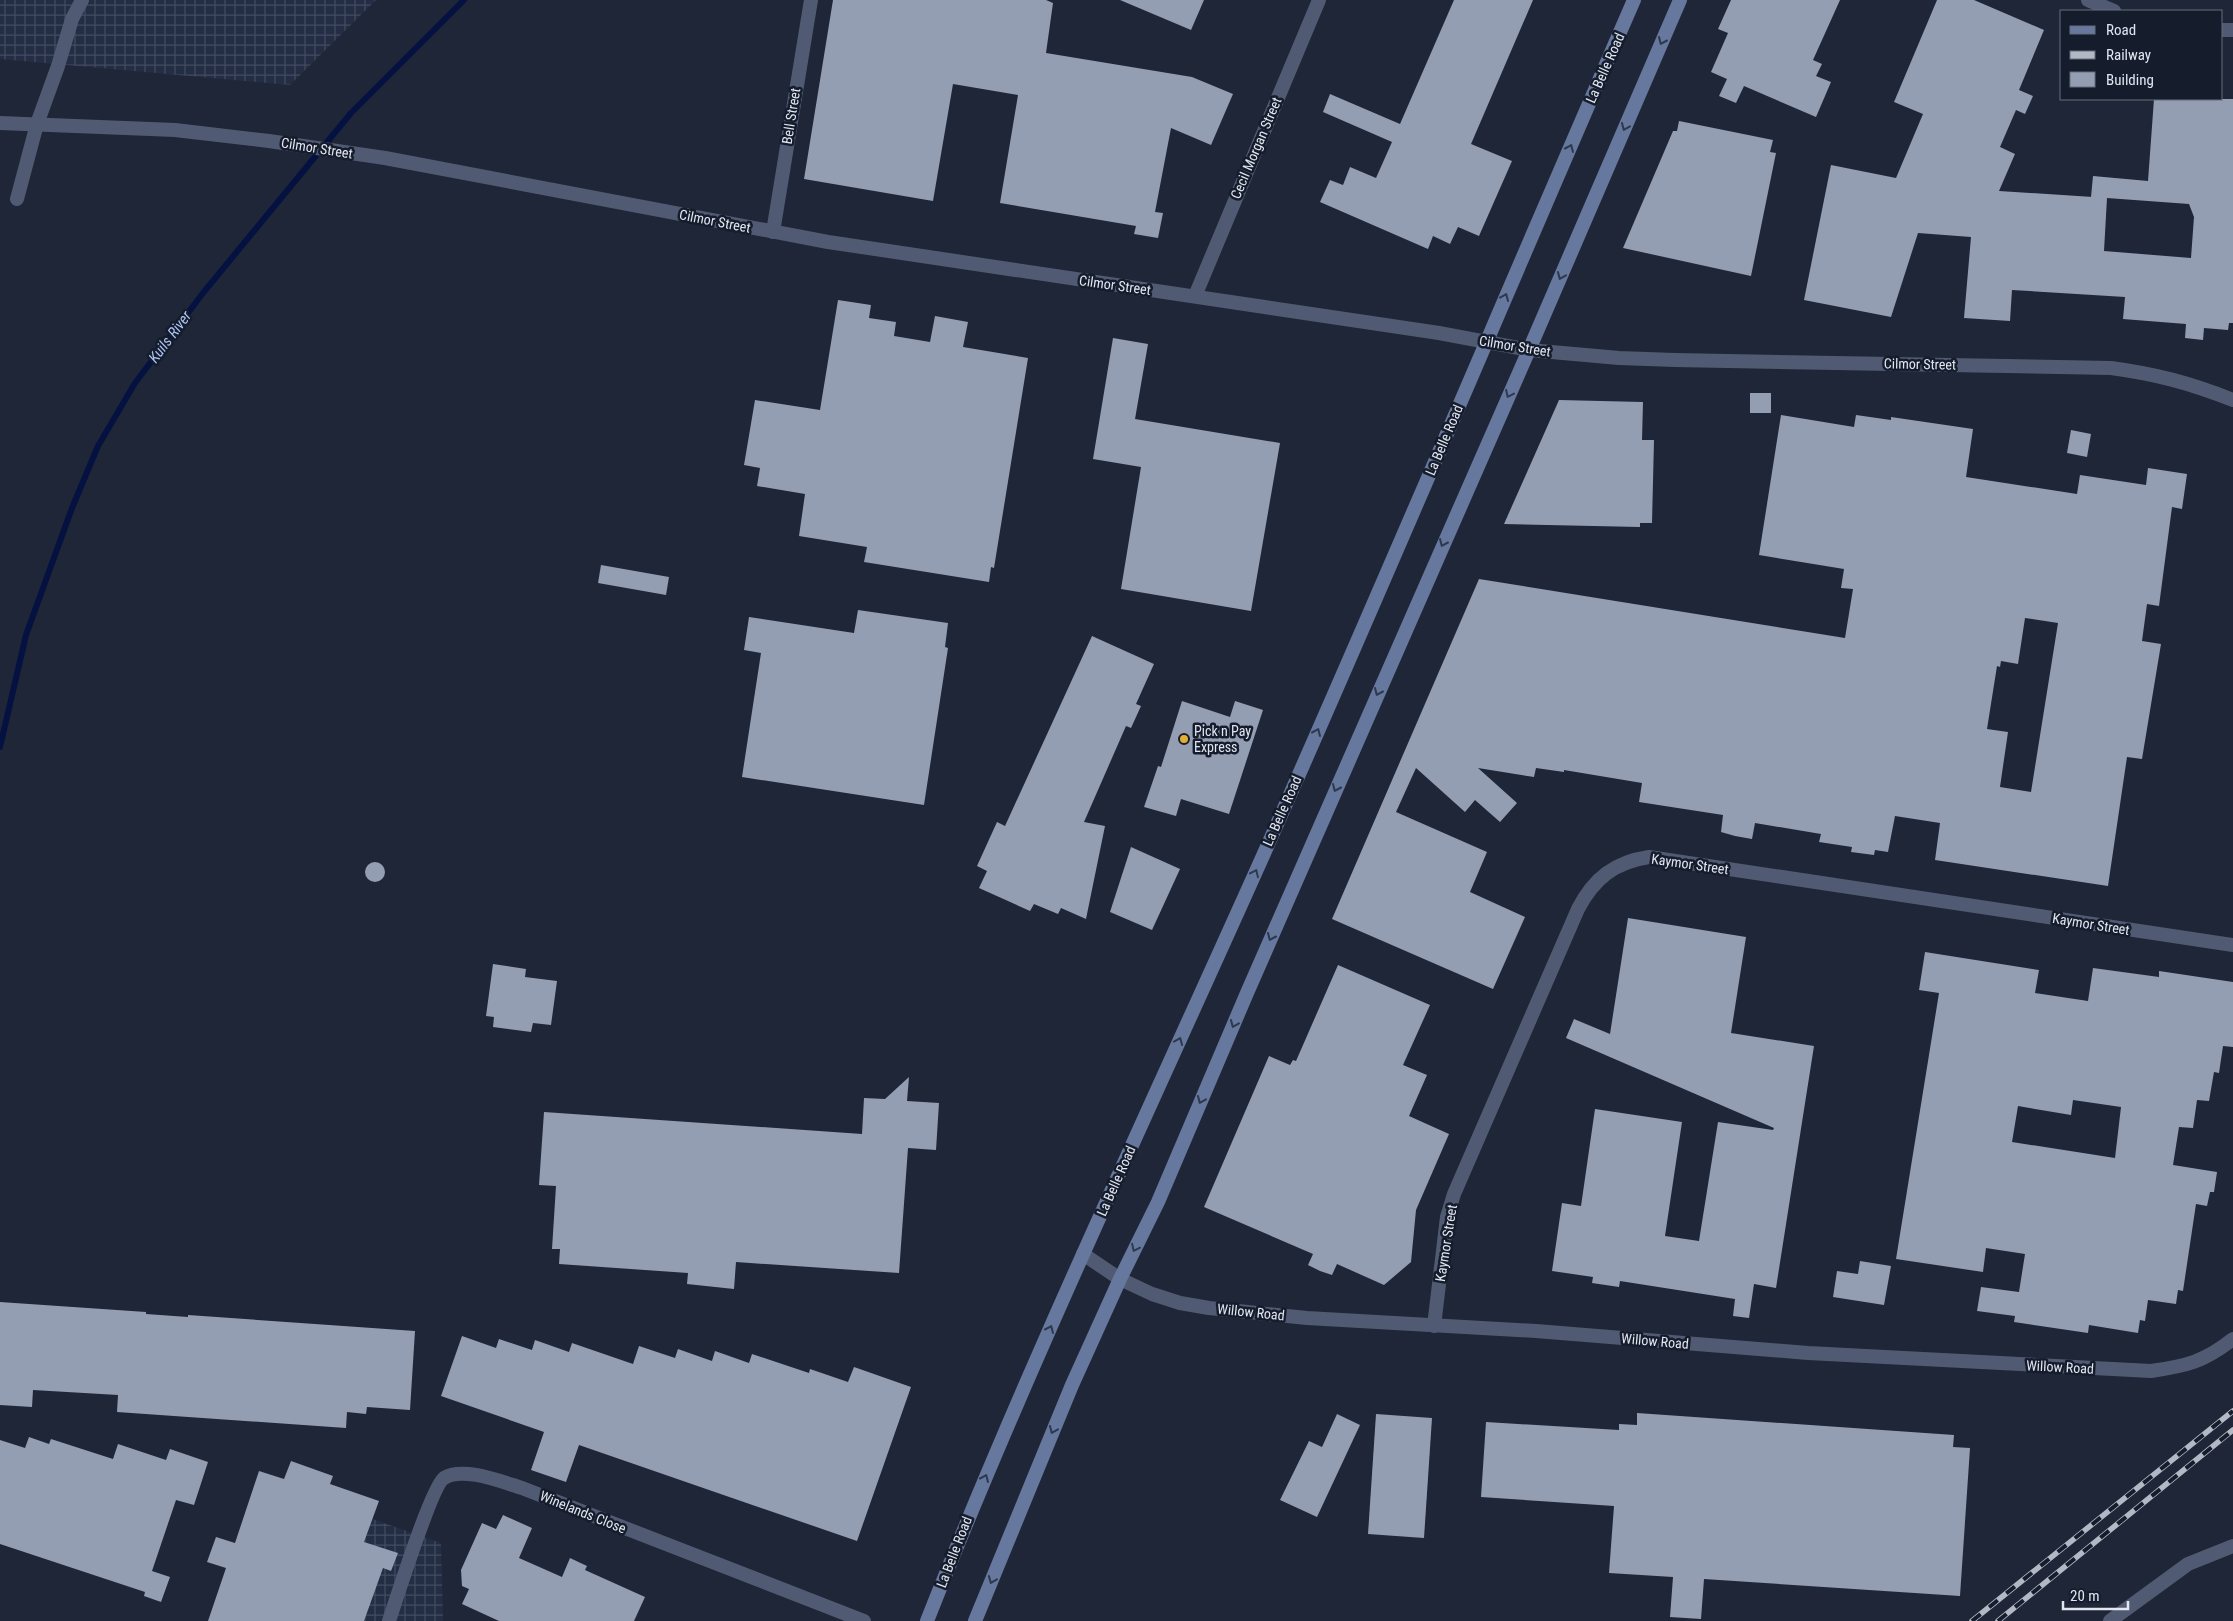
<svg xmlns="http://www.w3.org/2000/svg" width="2233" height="1621" font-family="'Roboto Condensed',sans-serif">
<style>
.industrial{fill:url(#industrial-grid)}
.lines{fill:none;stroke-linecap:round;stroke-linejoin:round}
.stream{stroke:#051241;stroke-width:6}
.building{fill:#949eb3;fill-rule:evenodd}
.minor{stroke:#505b73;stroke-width:14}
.tertiary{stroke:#505b73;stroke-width:14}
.secondary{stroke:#67789e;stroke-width:14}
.rail-casing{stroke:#b3b8c5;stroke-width:5.5}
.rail{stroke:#151c2c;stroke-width:4;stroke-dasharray:11;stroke-linecap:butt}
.oneway{stroke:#2e384e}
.poi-dot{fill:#e1af34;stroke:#151c2c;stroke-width:2}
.labels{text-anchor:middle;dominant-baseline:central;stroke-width:5;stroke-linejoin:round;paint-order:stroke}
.street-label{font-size:14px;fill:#e1e6f1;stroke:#151c2c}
.poi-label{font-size:14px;fill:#e1e6f1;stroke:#151c2c;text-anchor:start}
.water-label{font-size:15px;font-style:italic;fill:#aec4f5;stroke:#151c2c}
</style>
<defs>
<pattern id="industrial-grid" width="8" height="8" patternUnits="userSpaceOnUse" patternTransform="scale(1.25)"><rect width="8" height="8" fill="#232d44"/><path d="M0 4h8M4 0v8" fill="none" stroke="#434b5f"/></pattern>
</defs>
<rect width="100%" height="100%" fill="#1f2637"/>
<g class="industrial">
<path d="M0 0H376L290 85 0 59Z"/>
<path d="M327 1503 441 1543 443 1621H289Z"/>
</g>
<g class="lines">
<path class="stream" d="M0 747 26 635 72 508 98 446 135 383 203 293 351 113 464 0"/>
</g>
<g class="building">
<path d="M833 0H1046L1053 3 1046 53 1192 77 1233 94 1211 145 1171 128 1155 212 1163 213 1158 238 1134 234 1136 226 1000 203 1018 95 953 84 933 201 804 179Z"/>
<path d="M1120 0H1204L1191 30Z"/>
<path d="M1454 0H1533L1471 144 1512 161 1479 236 1458 227 1450 244 1433 236 1428 249 1320 202 1330 180 1343 185 1350 167 1376 178 1392 142 1323 112 1330 94 1400 124Z"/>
<path d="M1731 0H1840L1813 60 1822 64 1816 76 1831 82 1816 117 1744 86 1736 103 1719 96 1727 79 1711 72 1728 33 1718 29Z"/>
<path d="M1937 0H1974L2044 30 2019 90 2033 96 2025 114 2016 110 2000 147 2015 154 1999 191 2093 197H2091L2093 176 2148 181 2154 99H2233V323H2229L2228 330 2204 328 2203 340 2185 338 2186 324 2123 319 2125 297 2012 290 2010 321 1964 318 1971 237 1918 233 1891 317 1804 300 1831 165 1896 178 1923 114 1894 102ZM2107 198 2189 204 2194 217 2191 258 2104 251Z"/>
<path d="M1679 121 1773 140 1770 152 1776 153 1751 276 1623 248 1673 131H1677Z"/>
<path d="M838 300 871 305 869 318 896 322 894 336 930 342 935 316 968 322 963 347 1028 358 994 568 991 567 989 582 864 562 867 547 799 536 805 494 757 486 760 468 744 465 755 400 820 410Z"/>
<path d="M1113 338 1148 344 1135 419 1280 443 1251 611 1121 589 1141 467 1093 459Z"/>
<rect x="1750" y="393" width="21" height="20"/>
<path d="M1559 400 1643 402 1642 440H1654L1652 523H1640V527L1504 524Z"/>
<path d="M1781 415 1854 427 1856 415 1891 420V417L1973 429 1966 477 2077 494 2080 475 2146 485 2148 468 2187 474 2182 509 2172 507 2159 606 2147 604 2142 641 2161 644 2142 759 2127 757 2108 886 1935 860 1940 823 1895 816 1888 852 1875 850 1874 855 1851 852 1852 847 1819 842 1821 834 1755 823 1752 839 1735 836 1721 832 1723 815 1639 802 1642 783 1564 770V772L1536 768 1534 777 1478 768 1517 803 1500 822 1475 800 1465 812 1416 768 1396 812 1487 852 1470 892 1525 917 1493 989 1332 919 1479 579 1845 638 1853 589 1841 588 1844 569 1759 555ZM2025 618 2058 623 2031 792 2000 787 2008 732 1987 729 1997 666 2000 667 2001 661 2018 664Z"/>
<path d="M2071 430 2091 434 2087 457 2067 453Z"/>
<path d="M601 565 669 577 666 595 598 583Z"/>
<path d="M858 610 948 623 945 647 948 648 924 805 742 777 761 653 744 650 749 617 854 633Z"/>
<path d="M1092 636 1154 664 1136 704 1141 706 1131 728 1126 726 1084 822 1105 826 1086 919 1061 908 1058 914 1034 904 1030 911 979 888 987 871 977 866 997 822 1005 826Z"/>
<path d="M1182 701 1230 717 1235 701 1263 710 1229 814 1181 799 1176 816 1144 807 1158 766 1161 767Z"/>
<path d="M1131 847 1180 869 1152 930 1110 912Z"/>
<circle cx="375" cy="872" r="10"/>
<path d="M1628 918 1746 937 1731 1033 1814 1046 1776 1288 1754 1284 1749 1318 1733 1316 1735 1299 1620 1281 1619 1287 1592 1283 1593 1277 1552 1271 1562 1203 1581 1206 1595 1109 1682 1122 1665 1236 1699 1241 1718 1122 1773 1130 1774 1128 1566 1038 1574 1019 1610 1034Z"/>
<path d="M1925 952 2039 970 2035 993 2088 1001 2093 968 2159 977V971L2233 982V1047L2223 1046 2219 1073 2214 1072 2209 1101 2197 1100 2193 1128 2179 1127 2173 1165 2217 1172 2214 1192H2210L2207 1206 2196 1204 2183 1291 2178 1290 2176 1304 2148 1300 2145 1321 2140 1320 2138 1333 2089 1325 2088 1333 2014 1322 2015 1316 1977 1311 1981 1287 2019 1292 2025 1254 1986 1248 1983 1272 1896 1259 1939 993 1919 990ZM2073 1100 2121 1107 2115 1158 2012 1142 2018 1106 2071 1115Z"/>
<path d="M493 964 526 969 525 977 557 981 551 1025 533 1023 531 1032 493 1027 494 1017 486 1016Z"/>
<path d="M1338 965 1430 1005 1403 1065 1427 1075 1409 1116 1449 1134 1416 1210 1411 1262 1384 1285 1337 1264 1332 1275 1320 1271 1308 1265 1313 1254 1204 1207 1269 1056 1290 1065 1293 1060 1296 1061Z"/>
<path d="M909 1077 907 1101 939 1103 936 1150 908 1148 899 1273 736 1262 734 1289 687 1284 688 1273 559 1264 560 1249H552L556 1186 539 1185 544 1112 862 1134 864 1098 885 1099Z"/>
<path d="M1860 1261 1891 1266 1884 1305 1833 1297 1837 1271 1858 1274Z"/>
<path d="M0 1302 146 1312V1314L188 1317V1315L415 1331 410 1410 367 1407 366 1414 347 1412 346 1428 117 1412 118 1395 33 1390 32 1407 0 1405Z"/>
<path d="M462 1336 496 1348 499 1339 532 1350 535 1340 569 1352 572 1343 633 1364 639 1346 675 1358 678 1349 712 1361 715 1351 749 1363 752 1354 809 1373 810 1369 848 1382 854 1367 911 1387 857 1541 579 1445 566 1482 531 1470 544 1432 441 1396Z"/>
<path d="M1637 1413 1954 1435 1953 1447 1970 1448 1960 1596 1704 1579 1701 1619 1670 1617 1673 1577 1609 1573 1614 1506 1481 1497 1486 1422 1619 1430V1424L1637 1425Z"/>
<path d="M1337 1414 1360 1425 1317 1517 1280 1500 1309 1441 1322 1447Z"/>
<path d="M1376 1414 1432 1418 1424 1538 1368 1534Z"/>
<path d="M29 1437 49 1444 51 1439 113 1459 118 1444 166 1460 170 1449 208 1462 194 1505 176 1500 152 1571 170 1577 161 1602 144 1596 145 1592 0 1544V1440L25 1448Z"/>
<path d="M291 1461 333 1476 330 1484 379 1501 364 1542 398 1553 391 1571 383 1568 364 1621H208L226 1568 207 1562 216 1537 235 1543 259 1471 284 1479Z"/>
<path d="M503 1515 532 1528 519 1558 562 1577 570 1558 587 1566 585 1570 645 1597 634 1621H499L462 1604 469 1589 462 1586 461 1570 482 1523 496 1529Z"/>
</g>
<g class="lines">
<g class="minor">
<path d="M2088 0 2114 11"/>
<path d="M2222 30H2233"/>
<path d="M17 199 37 124 58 66 72 19 82 0"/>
<path d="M773 232 811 0"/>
<path d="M1195 296 1319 0"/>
<path d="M1529 350 1619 358 1675 360 2111 368C2156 374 2190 383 2233 400"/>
<path d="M1083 1254 1120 1279 1152 1294 1180 1303 1209 1308 1307 1318 1536 1331 1808 1353 2151 1371C2186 1366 2204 1362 2233 1339"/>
<path d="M1434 1326 1447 1217 1454 1194 1578 909C1594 878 1615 862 1649 857L2233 945"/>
<path d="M389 1621C396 1600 432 1486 444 1478 463 1466 502 1482 522 1488L864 1621"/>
<path d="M2110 1621 2188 1564 2233 1546"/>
</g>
<path class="tertiary" d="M0 123 175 130 269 141 385 158 828 242 1439 333 1529 350"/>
<g class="secondary">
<path d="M927 1621C1032 1356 1154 1100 1270 840 1394 561 1512 280 1634 0"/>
<path d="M975 1621 1072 1385 1120 1279 1158 1202 1247 993 1529 350 1680 0"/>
</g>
<defs>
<g id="rail">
<path d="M1972 1621 2233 1411"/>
<path d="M1998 1621 2233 1430"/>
</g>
</defs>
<use href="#rail" class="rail-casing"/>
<use href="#rail" class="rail"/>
</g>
<defs><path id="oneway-chevron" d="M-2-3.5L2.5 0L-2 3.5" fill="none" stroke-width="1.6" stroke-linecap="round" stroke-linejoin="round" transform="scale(1.25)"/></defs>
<g class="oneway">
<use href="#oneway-chevron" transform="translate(1662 41) rotate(114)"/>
<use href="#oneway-chevron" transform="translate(1625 127) rotate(113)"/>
<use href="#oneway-chevron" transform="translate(1570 148) rotate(-66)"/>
<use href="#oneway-chevron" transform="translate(1561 276) rotate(113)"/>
<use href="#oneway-chevron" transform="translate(1505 297) rotate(-67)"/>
<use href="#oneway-chevron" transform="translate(1509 394) rotate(115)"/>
<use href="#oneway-chevron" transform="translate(1443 543) rotate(114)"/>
<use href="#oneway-chevron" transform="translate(1378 692) rotate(114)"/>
<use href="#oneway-chevron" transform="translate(1317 732) rotate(-66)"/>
<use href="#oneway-chevron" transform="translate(1336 788) rotate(114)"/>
<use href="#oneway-chevron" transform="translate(1255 873) rotate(-65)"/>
<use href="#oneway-chevron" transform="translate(1271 937) rotate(114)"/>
<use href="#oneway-chevron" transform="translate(1234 1024) rotate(113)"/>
<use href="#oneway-chevron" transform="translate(1179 1041) rotate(-67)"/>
<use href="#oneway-chevron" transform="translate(1201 1100) rotate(113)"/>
<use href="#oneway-chevron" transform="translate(1135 1248) rotate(116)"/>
<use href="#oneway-chevron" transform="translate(1050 1329) rotate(-66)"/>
<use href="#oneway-chevron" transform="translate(1053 1430) rotate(113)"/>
<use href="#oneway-chevron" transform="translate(985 1478) rotate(-66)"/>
<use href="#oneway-chevron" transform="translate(992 1580) rotate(112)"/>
</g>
<circle class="poi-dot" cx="1184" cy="739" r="5"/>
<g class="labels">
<g class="street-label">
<text transform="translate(1605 68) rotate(-66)">La Belle Road</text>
<text transform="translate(791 116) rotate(-81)">Bell Street</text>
<text transform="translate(317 148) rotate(9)">Cilmor Street</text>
<text transform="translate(1256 148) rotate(-67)">Cecil Morgan Street</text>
<text transform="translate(715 221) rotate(11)">Cilmor Street</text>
<text transform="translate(1115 285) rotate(8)">Cilmor Street</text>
<text transform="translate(1515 346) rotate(9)">Cilmor Street</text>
<text transform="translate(1920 364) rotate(1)">Cilmor Street</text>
<text transform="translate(1444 440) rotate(-67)">La Belle Road</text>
<text transform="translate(1282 811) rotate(-66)">La Belle Road</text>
<text transform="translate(1690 864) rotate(8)">Kaymor Street</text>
<text transform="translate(2091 924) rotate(9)">Kaymor Street</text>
<text transform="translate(1116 1181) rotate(-66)">La Belle Road</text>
<text transform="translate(1446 1243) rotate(-81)">Kaymor Street</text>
<text transform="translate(1251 1312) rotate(6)">Willow Road</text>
<text transform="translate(1655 1341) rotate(5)">Willow Road</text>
<text transform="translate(2060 1367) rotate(3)">Willow Road</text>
<text transform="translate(583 1512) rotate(22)">Winelands Close</text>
<text transform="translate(954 1552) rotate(-69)">La Belle Road</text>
</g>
<g class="poi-label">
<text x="1194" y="731">Pick n Pay<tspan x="1194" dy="16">Express</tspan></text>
</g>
<g class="water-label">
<text transform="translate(170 337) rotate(-53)">Kuils River</text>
</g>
</g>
<rect x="2060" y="10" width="162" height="90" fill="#151c2c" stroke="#676d7b"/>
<rect x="2070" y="26" width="25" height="8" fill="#67789e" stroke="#676d7b"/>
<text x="2106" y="35" font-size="15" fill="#e1e6f1">Road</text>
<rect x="2070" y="51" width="25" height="8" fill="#b3b8c5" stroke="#676d7b"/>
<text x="2106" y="60" font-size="15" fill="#e1e6f1">Railway</text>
<rect x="2070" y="72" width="25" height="15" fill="#949eb3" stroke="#676d7b"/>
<text x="2106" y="85" font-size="15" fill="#e1e6f1">Building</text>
<path d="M2063 1601v8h65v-8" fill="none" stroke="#e1e6f1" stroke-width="2.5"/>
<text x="2070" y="1601" font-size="15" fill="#e1e6f1" stroke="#151c2c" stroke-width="4" paint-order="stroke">20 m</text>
</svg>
